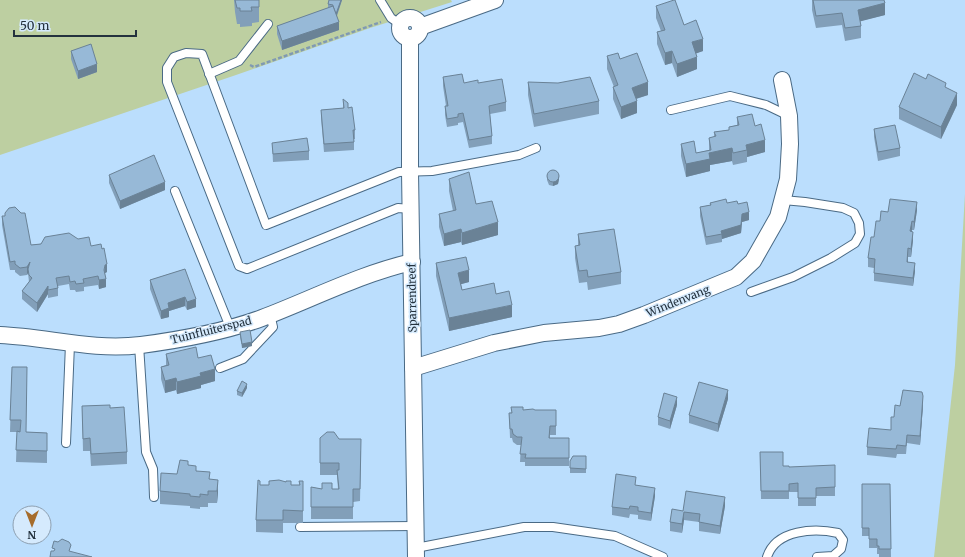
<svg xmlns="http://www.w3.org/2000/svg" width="965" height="557" font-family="Merriweather,serif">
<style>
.green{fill:#bdcfa1}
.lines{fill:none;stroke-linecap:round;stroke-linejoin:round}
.lane-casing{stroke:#4a6a85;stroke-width:10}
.street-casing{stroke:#4a6a85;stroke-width:18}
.path{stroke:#809ab2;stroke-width:2.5;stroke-dasharray:4 2;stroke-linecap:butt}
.lane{stroke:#fff;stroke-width:8}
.street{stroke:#fff;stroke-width:16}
.wall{fill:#829fb9}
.shaded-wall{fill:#6a8296}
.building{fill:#97b9d7;stroke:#6a8296}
.labels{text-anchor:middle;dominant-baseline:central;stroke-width:3;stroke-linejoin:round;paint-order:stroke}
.street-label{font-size:11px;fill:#24323e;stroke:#d5eafd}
</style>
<rect width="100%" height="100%" fill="#bbdefd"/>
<g class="green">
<path d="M0 0H451L452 2 370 28 236 75 0 155Z"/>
<path d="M965 194V557H934L955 365Z"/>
</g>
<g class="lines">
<defs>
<g id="lane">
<path d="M380 0 391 18 400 24"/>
<path d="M209 74 239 61 268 24"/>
<path d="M671 110 730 96 766 105 789 116"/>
<path d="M175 191 230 327"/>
<path d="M411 209 398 208 247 269 239 266 167 82V68L174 57 186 53 202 54 266 225 399 172 432 171 519 155 536 148"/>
<path d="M751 292 793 277 831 258 855 243 860 234 859 223 854 213 843 208 805 202 783 200"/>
<path d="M139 345 146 452 153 469 154 497"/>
<path d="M220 368 243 359 273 327 270 314"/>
<path d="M66 443 70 344"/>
<path d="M300 527 416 526"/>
<path d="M416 548 524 527H553L615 536 663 557"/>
<path d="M767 557C776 529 815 528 838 533L843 540 841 549 833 556 817 557"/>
</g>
<g id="street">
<circle cx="410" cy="28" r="10"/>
<path d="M420 27 495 0"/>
<path d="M410 38V172L416 557"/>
<path d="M0 335C48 337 92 351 141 345 179 340 227 331 262 318 312 299 360 274 412 262"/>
<path d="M413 368 494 343 544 333 599 328 619 324 644 315 736 277 753 261 778 217 788 179 790 144 789 116 782 80"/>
</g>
</defs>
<use href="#lane" class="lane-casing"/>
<use href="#street" class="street-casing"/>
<path class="path" d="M250 65 254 67 381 22"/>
<use href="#lane" class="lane"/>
<use href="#street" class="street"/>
</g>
<g class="wall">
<path d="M234 0H259V22L252 23V26L240 27V24H237L235 12Z"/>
<path d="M329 0H342L337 16 339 30 282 50 277 34V26L328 8V4Z"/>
<path d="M812 0H884L885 15 860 21 861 26V38L845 41 842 25 816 28 812 10Z"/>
<path d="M656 6 684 25 703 51 696 53 697 69 677 77 672 63 665 65 657 44V32L661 31 656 18Z"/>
<path d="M71 51 97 72 78 79 71 59Z"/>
<path d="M607 56 620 59 648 95 636 99 637 113 621 119 613 99V87H614L607 69Z"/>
<path d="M443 77 464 83H478L506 102V111L490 114 492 136V144L469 148 463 122 458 123V125L447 127 445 115V106H446L443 86Z"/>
<path d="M528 82 599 101V114L534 127 528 95Z"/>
<path d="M946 88 957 105 941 139 899 119V107Z"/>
<path d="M343 99 348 108 355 130V139H354V150L324 152 321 118V110L343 108Z"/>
<path d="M737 117 755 126 765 152 747 157V162L733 165 732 161 710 165V171L686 177 681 156V144L696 153 709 150V138L714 137V132L729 130V127L737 125Z"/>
<path d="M874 129 900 148V156L878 161 874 137Z"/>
<path d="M272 143 309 151V160L273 162Z"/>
<path d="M109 175 165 190 120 209 109 183Z"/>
<path d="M547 176 559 179 558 184 553 186 549 185 547 180Z"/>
<path d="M449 179 476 204 498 235 462 245 461 242 444 246 439 227V214L453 211 449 191Z"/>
<path d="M710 203H727L738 204 749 220 742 222 741 233 722 239V242L706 245 700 216V207L710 205Z"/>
<path d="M917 210 914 230H912L911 231 913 240 911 257H908V262L915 271 913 286 874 281V268L868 267V258L874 237 880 221 888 212Z"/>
<path d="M5 213 31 245 78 239 91 246 107 272 105 273 106 287 99 289 98 285 84 287V291L76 292 75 290H70L69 284 58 286V296L48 298V294L37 312 22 299V291L29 282 28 273 27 275 20 276 15 272V270H10L2 225V216H5Z"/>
<path d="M578 234 621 272V284L588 290 587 282 579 283 575 258V246H578Z"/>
<path d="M436 263 469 282 461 284 462 290 496 294 512 317 449 331 436 276Z"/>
<path d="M185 269 196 307 187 310 185 306 169 311V317L161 319 150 289V280Z"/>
<path d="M240 332 252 346 242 348 240 337Z"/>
<path d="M166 354 198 358 215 381 201 385V388L177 394 176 390 165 393 161 379V367L166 365Z"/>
<path d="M12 367 26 432 47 433V463L16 462 17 432H10Z"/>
<path d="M247 388 242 397 237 395V391Z"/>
<path d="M728 399 718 432 689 423V415Z"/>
<path d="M677 405 670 429 658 425V417Z"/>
<path d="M923 405 920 445 907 443 906 454H897L896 458 867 455V447L891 430 894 417 900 406Z"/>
<path d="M82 406 127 452V464L91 466 90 451H83Z"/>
<path d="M523 410H556V435H550V438H569V466H525V462H520L521 445H517L513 442 512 438H510L509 413Z"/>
<path d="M320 438 339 439 361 451 360 501 353 502V519H311V487L322 489H338L337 475H320Z"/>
<path d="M760 452 783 466 789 467 835 487V496H816V506H798V492H789V499H761Z"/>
<path d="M586 456V473H570V461Z"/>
<path d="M188 465 196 471 210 479 218 492 217 503H208V507H200V509L190 508V506L160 504V491Z"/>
<path d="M303 481V523H283V533L256 532V520L260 485H299Z"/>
<path d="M862 484H890L891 557H879V554H877V548H869V536H862Z"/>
<path d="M636 485 655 496 651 521 638 519V515L630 514 629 518 612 515V507Z"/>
<path d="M725 506 720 534 699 531V522L684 520 682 533 670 531V522L683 511Z"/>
</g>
<g class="shaded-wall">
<path d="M341 0H342L335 20V16Z"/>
<path d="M885 3V15L858 22V10Z"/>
<path d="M339 22V30L282 50V41Z"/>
<path d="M703 39V51L692 55V42Z"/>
<path d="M672 51V63L665 65V53Z"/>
<path d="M697 57V69L677 77V64Z"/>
<path d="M97 64V72L78 79V71Z"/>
<path d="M648 82V95L632 100V88Z"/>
<path d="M957 93V105L941 139V127Z"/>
<path d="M637 101V113L621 119V107Z"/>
<path d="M765 140V152L747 157V150L746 145Z"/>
<path d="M732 148V161L710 165V171L686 177V164L709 153Z"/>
<path d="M559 175V179L558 184 553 186V182Z"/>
<path d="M165 182V190L120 209V201Z"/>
<path d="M917 202V210L914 230V222Z"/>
<path d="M749 212V220L742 222 741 233 722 239 721 231 742 214Z"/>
<path d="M912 221V230L910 239V231Z"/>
<path d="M498 222V235L462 245V233Z"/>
<path d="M461 229V242L444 246V234Z"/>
<path d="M913 232V240L911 257V249Z"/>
<path d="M908 248V257L907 270V262Z"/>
<path d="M30 262 28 269V273L27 275V267Z"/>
<path d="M915 263V271L913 286V278Z"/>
<path d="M107 264V272L105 273 104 279 105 265Z"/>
<path d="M469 270V282L458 285V273Z"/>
<path d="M106 279V287L99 289V280Z"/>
<path d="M48 286V294L37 312V303Z"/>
<path d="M185 297V306L169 311V317L161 319V311L168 303Z"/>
<path d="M196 299V307L187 310V302Z"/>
<path d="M512 305V317L449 331V318Z"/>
<path d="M252 342V346L242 348V344Z"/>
<path d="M215 369V381L201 385V388L177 394V382L200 373Z"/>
<path d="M176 378V390L165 393V381Z"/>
<path d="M247 384V388L242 397V393Z"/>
<path d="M728 390V399L718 432V424Z"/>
<path d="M923 396V405L920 445V436Z"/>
<path d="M677 397V405L670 429V421Z"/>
<path d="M218 480V492L217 503V491Z"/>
<path d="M655 488V496L651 521V513Z"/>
<path d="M725 497V506L720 534V526Z"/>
<path d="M684 512V520L682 533V524Z"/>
</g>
<g class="building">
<path d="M235 0H259V7H251L252 11H240V8H237Z"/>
<path d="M329 0H341L336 14 333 6V7V5L328 4Z"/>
<path d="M674 0H675L684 25 696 20 703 39 692 42 697 57 677 64 672 51 665 53 657 32 665 30 656 6Z"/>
<path d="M813 0H884L885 3 858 10 861 26 845 28 842 13 816 16Z"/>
<path d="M333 6 339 22 282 41 277 26Z"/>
<path d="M91 44 97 64 78 71 71 51Z"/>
<path d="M618 53 620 59 637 53 648 82 632 88 637 101 621 107 613 87 618 85 607 56Z"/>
<path d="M914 73 926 79 928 74 946 83 945 87 957 93 941 127 899 107Z"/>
<path d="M462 74 464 83 478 80V83L502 79 506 102 489 106 492 136 469 140 463 113 458 114V117L447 119 445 106H448L443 77Z"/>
<path d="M590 77 599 101 534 114 528 82 558 83Z"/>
<path d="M343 99 348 103V108L352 107 355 130H353L354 142 324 144 321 110 344 108Z"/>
<path d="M752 114 755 126 761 124 765 140 746 145 747 150 733 153 732 148 709 153 710 159 686 164 681 144 694 141 696 153 711 150 709 138 716 136 714 132 729 130V127L739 125 737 117Z"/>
<path d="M895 125 900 148 878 152 874 129Z"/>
<path d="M307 138 309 151 273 154 272 143Z"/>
<path d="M154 155 165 182 120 201 109 175Z"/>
<circle cx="553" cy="176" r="6"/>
<path d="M469 172 476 204 492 201 498 222 462 233 461 229 444 234 439 214 456 210 449 179Z"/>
<path d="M726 199 727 203 737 201 738 204 747 202 749 212 742 214 741 225 721 231 722 234 706 237 700 207 711 205 710 203Z"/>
<path d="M890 199 917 202 914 222 912 221 910 231 913 232 911 249 908 248 907 262 915 263 913 278 874 273 875 259 868 258 871 237H874L876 221H880L881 211 888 212Z"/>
<path d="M15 207 21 213H25L31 245 41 244 45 237 69 233 78 239 89 237 91 246 101 244 102 249 104 248 107 264 105 265 104 270 106 279 99 280 98 276 83 279 84 283 76 284 75 281 70 282 69 276 56 278 58 288 48 290V286L37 303 22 291 32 278 29 275 28 269 30 262 27 267 20 268 15 264V261L10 262 2 216H5V213L9 208Z"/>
<path d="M614 229 621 272 588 277 587 270 579 271 575 246 580 245 578 234Z"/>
<path d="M466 257 469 270 458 273 462 290 494 283 496 294 509 291 512 305 449 318 436 263Z"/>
<path d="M185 269 196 299 187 302 185 297 168 303 169 308 161 311 150 280Z"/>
<path d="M250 330 252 342 242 344 240 332Z"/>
<path d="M196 347 198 358 211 355 215 369 200 373 201 376 177 382 176 378 165 381 161 367 169 365 166 354Z"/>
<path d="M12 367H27L26 432 47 433V451L16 450 17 431 20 432 21 420H10Z"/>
<path d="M242 381 247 384 242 393 237 391Z"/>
<path d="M699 382 728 390 718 424 689 415Z"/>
<path d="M903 390 922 392 923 396 920 436 907 435 906 446 897 445 896 449 867 447 869 428 891 430V417H894L895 405 900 406Z"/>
<path d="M664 393 677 397 670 421 658 417Z"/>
<path d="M110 405V408L124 407 127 452 91 454 90 438 83 439 82 406Z"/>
<path d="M511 407H523V410L533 409 535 410H556V426H550L549 438H569V458H525L526 454H520L522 437H517L513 434 512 429H510L509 413H512Z"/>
<path d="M327 432H334L339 439H361L360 489H353V507H311V487L322 489V483H332V489H339L337 470H339V463H320V438Z"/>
<path d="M760 452H783V466H789V467L835 465V487L816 488V498H798V483L789 484V491H761Z"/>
<path d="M573 456H586V469L570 468V461Z"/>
<path d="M180 460 188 461V465L196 466V471L210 472 209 479 218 480 217 491H208V495L200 494V497L190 496V494L160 491 161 473 177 474Z"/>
<path d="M616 474 636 477 635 485 655 488 651 513 638 511V507L630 506 629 509 612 507Z"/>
<path d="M258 480 260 481V485H269V481L279 480 286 482V481H291V485H300L299 481H303V511L283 510V520H256Z"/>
<path d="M862 484H890L891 549H879V546H877V539H869V528H862Z"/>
<path d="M686 491 725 497 720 526 699 522 700 514 684 512 682 524 670 522 672 509 683 511Z"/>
<path d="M62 539 69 542 71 545 69 551 92 557H50L51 551H54L55 549 52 548 54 541 58 542Z"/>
</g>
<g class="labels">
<g class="street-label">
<text transform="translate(412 298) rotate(-91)">Sparrendreef</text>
<text transform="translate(678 301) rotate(-22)">Windenvang</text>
<text transform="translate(211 330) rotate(-14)">Tuinfluiterspad</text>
</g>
</g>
<g transform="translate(32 525) rotate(180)"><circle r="19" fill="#d5eafd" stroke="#8ea0b1"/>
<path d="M0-3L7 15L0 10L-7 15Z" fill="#a66c2b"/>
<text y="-6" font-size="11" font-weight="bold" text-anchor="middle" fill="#24323e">N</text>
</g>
<path d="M14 30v6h122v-6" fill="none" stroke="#24323e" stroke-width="2"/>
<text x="20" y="30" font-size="12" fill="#24323e" stroke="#d5eafd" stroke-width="3" paint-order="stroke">50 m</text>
</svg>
